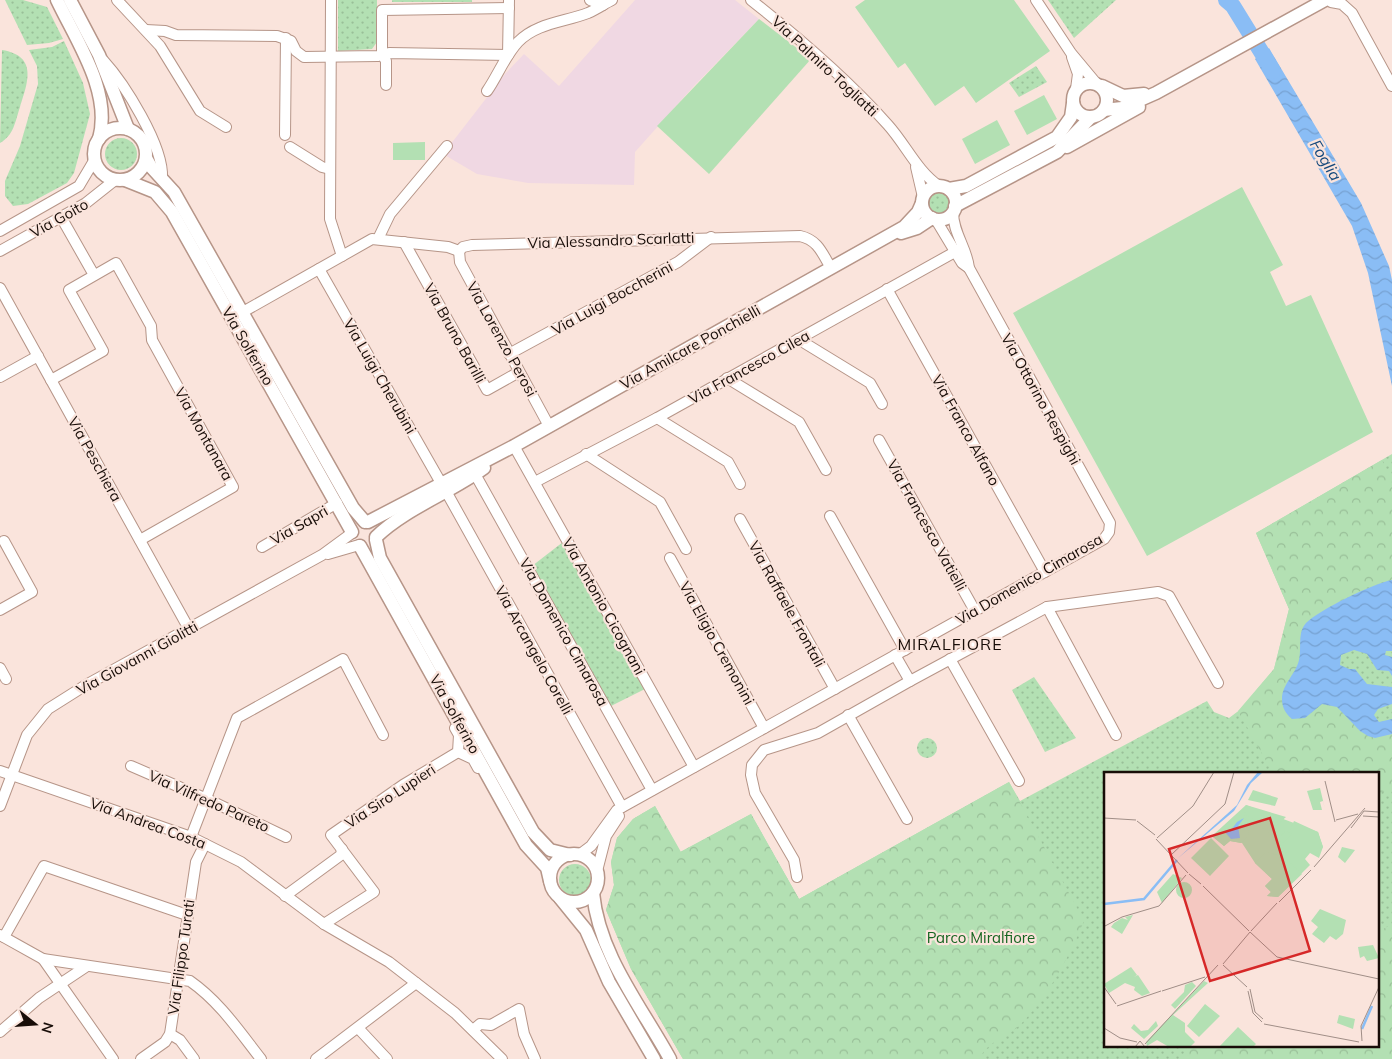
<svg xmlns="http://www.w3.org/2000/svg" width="1392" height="1059" font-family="Mulish,sans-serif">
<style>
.education{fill:#f0d8e3}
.green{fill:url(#green-dots);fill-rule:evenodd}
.forest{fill:url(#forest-crowns)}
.pitch{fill:#b3e0b3}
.water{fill:url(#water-waves)}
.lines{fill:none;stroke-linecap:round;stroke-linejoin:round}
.river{stroke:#8abdf5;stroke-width:16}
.minor-casing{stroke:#b69588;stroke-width:12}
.major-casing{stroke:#b69588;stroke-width:15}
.minor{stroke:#fff;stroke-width:10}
.major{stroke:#fff;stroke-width:12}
.labels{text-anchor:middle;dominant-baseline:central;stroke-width:4.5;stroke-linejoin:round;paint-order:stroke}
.street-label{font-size:15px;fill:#180d08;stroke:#fae4dc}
.park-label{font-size:15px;fill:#166520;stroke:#fae4dc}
.water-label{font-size:16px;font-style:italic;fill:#15497c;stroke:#fae4dc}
.neighbourhood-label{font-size:16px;letter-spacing:1px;fill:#180d08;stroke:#fae4dc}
.inset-river{fill:none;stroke:#8abdf5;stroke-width:2.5}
.inset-road{fill:none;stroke:#a08e87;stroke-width:1}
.view{fill:#d62828;fill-opacity:0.15;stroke:#d62828;stroke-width:2.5}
.inset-edge{fill:none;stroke:#180d08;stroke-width:2.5}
</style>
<defs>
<pattern id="green-dots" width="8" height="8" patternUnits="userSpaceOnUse" patternTransform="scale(1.25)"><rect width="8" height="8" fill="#b3e0b3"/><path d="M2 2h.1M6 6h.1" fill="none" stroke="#99bf98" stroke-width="1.8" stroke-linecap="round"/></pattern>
<pattern id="forest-crowns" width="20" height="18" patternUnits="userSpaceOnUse" patternTransform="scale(1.25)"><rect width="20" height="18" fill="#b3e0b3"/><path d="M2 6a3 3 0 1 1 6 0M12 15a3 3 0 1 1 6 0" fill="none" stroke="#99bf98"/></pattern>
<pattern id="water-waves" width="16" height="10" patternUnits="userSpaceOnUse" patternTransform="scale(1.25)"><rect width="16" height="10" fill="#8abdf5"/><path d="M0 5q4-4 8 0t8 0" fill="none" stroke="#76a1d1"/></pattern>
</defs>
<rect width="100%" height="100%" fill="#fae4dc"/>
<path class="education" d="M635 0H735L759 19 693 87 635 152 634 185 528 183 477 174 443 154 505 74 524 54 559 86Z"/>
<g class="green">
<path d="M5 0H23L47 7 63 39 49 43 27 45Z"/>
<path d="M338 0H377V42L372 49 338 51Z"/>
<rect x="392" y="0" width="80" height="2"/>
<path d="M1048 0H1116L1074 38Z"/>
<path d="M64 41 83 83 90 114 74 173 67 183 28 204 13 206 5 196V181L20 146 38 84 37 66 29 50 52 47Z"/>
<path d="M2 50C38 56 28 82 20 107 15 122 14 135 0 143Z"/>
<path d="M1036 66 1047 82 1019 97 1009 83Z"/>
<circle cx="121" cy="154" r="16"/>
<circle cx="939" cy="202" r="11"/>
<path d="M1392 454V1059H683L631 969 606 910 614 885 611 862 617 838 633 819 655 806 680 852 751 814 799 899 1009 782 1020 801 1207 701 1214 712 1229 718 1241 709 1274 669 1289 609 1256 533ZM1106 773H1378V1045H1106Z"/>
<path d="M563 542 645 689 609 707 532 566Z"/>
<path d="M1034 677 1076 738 1045 752 1012 690Z"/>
<circle cx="927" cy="748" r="10"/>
<circle cx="575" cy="880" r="16"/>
</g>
<g class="forest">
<path d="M1382 460 1392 483V580C1358 586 1329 610 1301 630L1299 662 1285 688 1305 718 1322 704 1337 706 1360 731 1392 734V788L1378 794V773H1273L1238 711 1274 669 1289 609 1256 533Z"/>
<path d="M1009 782 1084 921C1068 959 1049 995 1020 1025 1008 1037 986 1042 980 1059H683L631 969 606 910 614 885 611 862 617 838 633 819 655 806 681 852 751 814 799 899Z"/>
<path d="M1392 924V1059H1181L1188 1045H1378V932Z"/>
</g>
<g class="pitch">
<path d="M865 0H1014L1050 51 976 103 964 86 935 106 905 63 898 68 855 7Z"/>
<path d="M759 19 811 59 709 174 657 126Z"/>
<path d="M1044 95 1057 119 1027 135 1014 111Z"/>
<path d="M997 120 1010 145 975 164 962 139Z"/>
<path d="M425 142V160H393V143Z"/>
<path d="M1242 187 1283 265 1270 272 1286 306 1311 295 1373 432 1147 556 1013 313Z"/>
</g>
<g class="water">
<path d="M1269 48 1361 203 1389 266 1392 280V386L1368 273 1352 226 1255 59Z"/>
<path d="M1392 580V651H1386L1385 655 1392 657V676L1389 671 1377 670 1367 654 1354 650 1341 655 1340 665 1349 669H1355L1367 684 1392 687V704L1378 709 1374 715 1379 722 1392 719V734L1375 738 1368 736 1360 731 1337 707 1322 704 1305 718 1292 719C1286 714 1282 708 1282 699 1282 684 1296 674 1299 660 1302 648 1297 633 1306 623 1319 610 1374 583 1392 580Z"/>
</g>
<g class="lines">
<path class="river" d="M1226 0 1233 6 1273 71"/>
<defs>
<g id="minor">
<path d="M117 0 160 46 200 111 226 127"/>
<path d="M331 0 330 219 342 256"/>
<path d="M590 0 603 5"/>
<path d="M751 0C799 38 847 79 888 125 906 145 917 171 939 186"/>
<path d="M1036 0 1071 53 1096 83"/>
<path d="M1331 2 1342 4 1352 13 1392 86"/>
<path d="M146 30 165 31 176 35 277 36 291 41 296 51 304 57 378 56 389 53 508 55"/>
<path d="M508 55 509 0"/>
<path d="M1072 57 1078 74 1076 89"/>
<path d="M103 60C124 83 164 146 162 178"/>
<path d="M386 85V61L382 54V10L509 8"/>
<path d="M487 91C498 75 505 56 518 42 536 23 565 22 588 13 597 9 604 4 612 0"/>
<path d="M285 135 286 38"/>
<path d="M290 147 322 167 330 169"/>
<path d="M916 167 923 197"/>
<path d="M61 217 94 275"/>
<path d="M936 220 962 263 969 268"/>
<path d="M0 231 79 186 95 159"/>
<path d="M378 239 390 214 447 146"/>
<path d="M404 242 487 390 519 372"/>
<path d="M0 251 86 203 115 180"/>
<path d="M459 251 463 247 472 245 800 236C818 240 822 253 831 268"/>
<path d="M459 251 460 262 549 426"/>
<path d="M319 269 441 483"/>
<path d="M0 288 189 629"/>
<path d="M887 289 1045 572"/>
<path d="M241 313 372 239 448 247 459 251"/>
<path d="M798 339 870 383 882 404"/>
<path d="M509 354 678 262 711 237"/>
<path d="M0 377 38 356"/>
<path d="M727 378 799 422 826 470"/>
<path d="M51 380 103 351 69 290 116 263 151 326 152 340 233 487 140 540"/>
<path d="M657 418 728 462 740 484"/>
<path d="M879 440 975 611"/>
<path d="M514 446 694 767"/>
<path d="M586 454 660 502 686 549"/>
<path d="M475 474 652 790"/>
<path d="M535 482 657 418 962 248"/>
<path d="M447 493 622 807"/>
<path d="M830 516 905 650"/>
<path d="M740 519 835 689"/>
<path d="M262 547 337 503"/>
<path d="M328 554 359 545"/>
<path d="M670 558 764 728"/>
<path d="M1047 607 1116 735"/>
<path d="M0 610 32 592 4 541"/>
<path d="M895 655 910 681"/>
<path d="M950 659 1019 781"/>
<path d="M0 668 6 679"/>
<path d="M848 715 907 819"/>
<path d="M458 752 473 759 478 768"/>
<path d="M131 766 207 799 286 837"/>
<path d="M0 771 191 837 241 862 324 924 389 962 455 1013 502 1059"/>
<path d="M0 806 27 735 48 709 86 685 322 555 352 533"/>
<path d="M191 837 237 718 343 659 383 735"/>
<path d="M579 855 591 846 617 810 1104 539 1109 532 1110 523 969 268C967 248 953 233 953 212"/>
<path d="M597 871 606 836 619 816"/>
<path d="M797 877 794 860 755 793 751 775 752 765 764 750 818 733 910 681 1047 607 1158 592 1169 596 1218 683"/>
<path d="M285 896 341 855 342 849"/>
<path d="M324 924 374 892 331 835 403 785 458 752 459 735 455 728"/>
<path d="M0 935 43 959 190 981C220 1002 239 1031 261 1059"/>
<path d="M4 937 44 866 187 915"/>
<path d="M43 959 113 1059"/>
<path d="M359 1029 387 1059"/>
<path d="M473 1030 480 1024 491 1025 519 1009 524 1034 535 1059"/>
<path d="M0 1032 39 998 87 966"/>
<path d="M170 1034 180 1040 194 1059"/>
<path d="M141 1059 165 1042 170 1034 196 862 205 844"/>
<path d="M316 1059 416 983"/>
</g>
<g id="major">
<path d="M57 0C77 42 112 92 99 139"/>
<path d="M70 0 99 55 128 129"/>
<circle cx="1090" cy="100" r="17"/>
<path d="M1102 86 1123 96 1144 94"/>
<path d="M1104 110 1122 108 1156 93 1325 0"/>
<circle cx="120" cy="154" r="26"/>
<path d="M1067 147 1139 107"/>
<path d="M146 158 151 167 174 192 353 508 365 522"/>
<path d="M125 180 155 192 172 212 352 532"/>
<circle cx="939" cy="203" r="17"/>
<path d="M949 189 966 186 1057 137 1071 117 1073 103"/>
<path d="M955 206 1057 152 1091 117"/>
<path d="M901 233 917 228 932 218"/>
<path d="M368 522 514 446 904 227 918 212 922 203"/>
<path d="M376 537C406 508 450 493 484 468"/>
<path d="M376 540 380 558 533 832 550 850 570 855"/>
<path d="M360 546 526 845 547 868 550 881"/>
<circle cx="574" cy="878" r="24"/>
<path d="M593 893C599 955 641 1006 670 1059"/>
<path d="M560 898 586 930 609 982 654 1059"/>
</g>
</defs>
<use href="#minor" class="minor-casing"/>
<use href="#major" class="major-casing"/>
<use href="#minor" class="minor"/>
<use href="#major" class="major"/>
</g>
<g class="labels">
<g class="street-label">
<text transform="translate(825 66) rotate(43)">Via Palmiro Togliatti</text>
<text transform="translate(59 218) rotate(-29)">Via Goito</text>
<text transform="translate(611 240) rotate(-2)">Via Alessandro Scarlatti</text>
<text transform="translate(612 298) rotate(-29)">Via Luigi Boccherini</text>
<text transform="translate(455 333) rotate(61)">Via Bruno Barilli</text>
<text transform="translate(502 339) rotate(61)">Via Lorenzo Perosi</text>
<text transform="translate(248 346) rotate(60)">Via Solferino</text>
<text transform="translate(690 347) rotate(-29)">Via Amilcare Ponchielli</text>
<text transform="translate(749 367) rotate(-29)">Via Francesco Cilea</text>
<text transform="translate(380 376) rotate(60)">Via Luigi Cherubini</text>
<text transform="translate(1041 399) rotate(61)">Via Ottorino Respighi</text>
<text transform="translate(966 430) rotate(61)">Via Franco Alfano</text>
<text transform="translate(204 434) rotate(61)">Via Montanara</text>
<text transform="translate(95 459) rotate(61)">Via Peschiera</text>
<text transform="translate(299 525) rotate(-30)">Via Sapri</text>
<text transform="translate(927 525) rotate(61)">Via Francesco Vatielli</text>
<text transform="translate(1029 579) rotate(-30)">Via Domenico Cimarosa</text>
<text transform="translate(787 604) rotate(61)">Via Raffaele Frontali</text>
<text transform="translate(604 606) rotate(61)">Via Antonio Cicognani</text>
<text transform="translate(564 632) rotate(61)">Via Domenico Cimarosa</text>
<text transform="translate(717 643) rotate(61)">Via Eligio Cremonini</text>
<text transform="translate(534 650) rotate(61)">Via Arcangelo Corelli</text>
<text transform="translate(137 658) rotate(-29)">Via Giovanni Giolitti</text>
<text transform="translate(455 714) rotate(61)">Via Solferino</text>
<text transform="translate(390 796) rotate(-33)">Via Siro Lupieri</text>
<text transform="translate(209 801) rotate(24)">Via Vilfredo Pareto</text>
<text transform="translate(148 823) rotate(20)">Via Andrea Costa</text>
<text transform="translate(181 957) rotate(-82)">Via Filippo Turati</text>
</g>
<g class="park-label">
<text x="981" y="937">Parco Miralfiore</text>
</g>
<g class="water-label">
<text transform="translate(1326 160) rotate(59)">Foglia</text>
</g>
<g class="neighbourhood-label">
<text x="950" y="644">MIRALFIORE</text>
</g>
</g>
<g transform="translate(1104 772)">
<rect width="275" height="275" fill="#fae4dc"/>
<path d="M216 16 221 37 219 29 216 30 218 38H209L203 19ZM149 18 174 26 171 34 144 28ZM142 33 214 60 219 75 215 86 206 81 201 87 206 93 174 125 163 124 167 120 161 114 168 107 151 91 138 71 126 69 120 74 108 64ZM69 102 78 106 58 131 53 120ZM29 143 18 162 7 155 10 151 18 146 24 148 21 145ZM269 173 275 186 263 189 260 184 256 186 254 175ZM27 195 33 203 30 205 34 203 46 221 38 224 30 218 31 215 21 211 5 221 0 212ZM100 209 104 211 69 243 81 251V260L91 270 86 275H65L53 268 43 274 42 270ZM88 210 92 214 71 237 67 233 80 220 81 213ZM101 232 116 244 95 265 83 254ZM235 243 251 247 249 257 233 251ZM52 249 54 254 40 267 27 256 30 252 37 259 44 258ZM134 255 152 272 149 275H115Z" fill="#b3e0b3"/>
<path d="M142 33 182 45 169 57 176 64 182 59 188 62 179 71 170 66 139 39ZM135 43 143 44 146 50 139 46 129 53 128 59 120 60 127 67H135L134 54 138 50 145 59 144 64 137 71 126 69 120 74 109 65ZM190 49 214 60 219 75 212 84 186 58ZM238 75 251 78 241 91 234 85ZM162 80 180 85 198 102 174 125 163 124 167 120 161 114 168 107 151 91Z" fill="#b3e0b3"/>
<path d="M107 66 125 84 106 104 87 86ZM72 118a8 8 0 1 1 16 0a8 8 0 1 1-16 0ZM216 137 242 148 239 162 232 168 226 164 220 171 208 162 214 155 207 149Z" fill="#b3e0b3"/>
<path d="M154 0H159L147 11 130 39 73 87 133 33 143 13ZM140 46 134 54 136 66 127 67 120 59 127 58 133 50Z" fill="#8abdf5"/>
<path class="inset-river" d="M0 132 40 127 73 88M258 257 268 234"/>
<path class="inset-road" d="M221 9 231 50M259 44 275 45M0 46 32 48M232 48 254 42M33 49 51 63M247 56 260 39 275 40M53 66 89 34 110 0M52 67 84 101M67 83 121 32 130 0M210 95 261 36M85 102 97 112M99 114 145 159M175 130 207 98M1 154 18 145 55 134 82 103M147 159 173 131M146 160 173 185 275 207M119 192 146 160M119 193 143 215M0 215 12 232M146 217 151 240 159 247M58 219 101 205M144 219 149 241 158 250M13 234 57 219M160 252 255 270M0 256 16 266 33 270M258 269 257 254 275 215M41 272 114 193M31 275 36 269 41 275"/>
<path class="view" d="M166 46 206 179 106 209 65 77Z"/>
<rect width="275" height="275" class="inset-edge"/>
</g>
<g transform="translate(35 1024) rotate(107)" stroke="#fae4dc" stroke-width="4" paint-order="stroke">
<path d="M0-4L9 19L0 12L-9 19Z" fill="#180d08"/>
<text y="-8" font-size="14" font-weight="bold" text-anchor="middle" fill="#180d08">N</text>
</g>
</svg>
